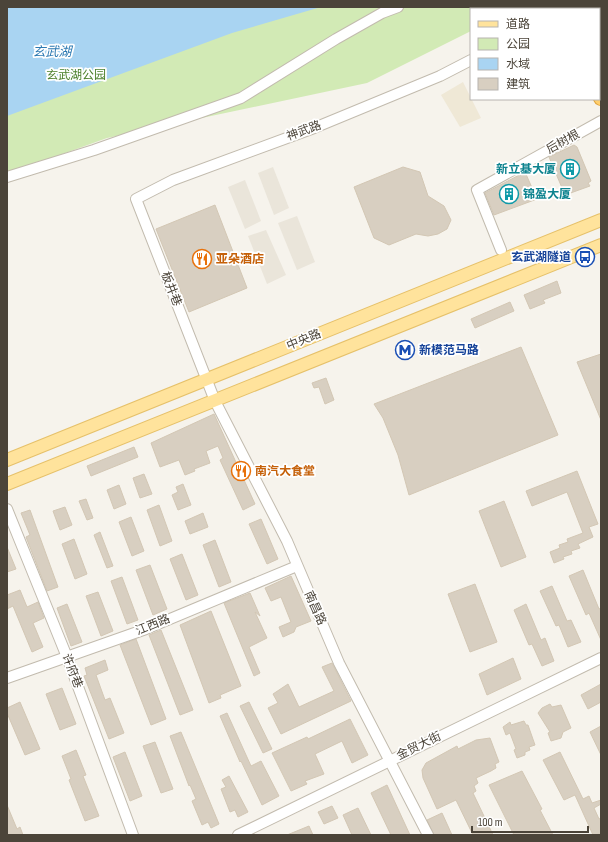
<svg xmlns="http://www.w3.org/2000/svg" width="608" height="842" font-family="'Sofia Sans Condensed','Noto Sans SC',sans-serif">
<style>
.residential{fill:#eae5da}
.education{fill:#efe8d6}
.green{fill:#d2eab5}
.water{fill:#a9d4f2}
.building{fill:#d8cfc1;stroke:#d3c7b4}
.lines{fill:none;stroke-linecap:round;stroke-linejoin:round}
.highway-tunnel{stroke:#d4d0c8;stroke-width:14;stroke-dasharray:14 7;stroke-linecap:butt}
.minor-casing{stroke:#c2bbae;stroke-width:12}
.major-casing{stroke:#e6c16a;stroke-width:14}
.highway-casing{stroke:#e0a43c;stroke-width:16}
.minor{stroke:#fff;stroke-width:10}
.major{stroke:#ffe39c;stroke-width:12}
.highway{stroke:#ffcf6e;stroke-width:14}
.labels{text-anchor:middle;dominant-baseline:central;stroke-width:3.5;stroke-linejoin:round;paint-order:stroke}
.park-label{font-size:12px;fill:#4a7f2a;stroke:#fff}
.street-label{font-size:12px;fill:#4b4439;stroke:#fff}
.culture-label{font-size:12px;font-weight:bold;fill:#0d838f;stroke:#fff;text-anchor:end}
.transit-label{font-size:12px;font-weight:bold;fill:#164399;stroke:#fff;text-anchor:end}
.food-label{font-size:12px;font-weight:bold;fill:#c56008;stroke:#fff;text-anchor:start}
.water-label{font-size:13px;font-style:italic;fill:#2e7ab2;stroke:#fff}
</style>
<rect width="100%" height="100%" fill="#f6f3ec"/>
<g class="residential">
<path d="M273 167 289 208 274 215 258 173Z"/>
<path d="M245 180 261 221 245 229 228 187Z"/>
<path d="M297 216 315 262 297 270 278 223Z"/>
<path d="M266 230 286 275 267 284 248 236Z"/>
</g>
<path class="education" d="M463 82 481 118 460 127 441 95Z"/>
<path class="green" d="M7 7H519L515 9H471V31L367 83 107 138 7 174Z"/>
<path class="water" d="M7 7H321L232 33 7 116Z"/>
<g class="building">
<path d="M574 145 577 147 591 181 588 183 590 186 565 195 549 157Z"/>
<path d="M403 167 420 172 428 196 444 206 451 220 447 229 438 234 428 236 416 234 389 245 374 238 354 187Z"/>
<path d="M525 172 537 199 494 215 485 193Z"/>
<path d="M215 205 247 288 189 312 156 229Z"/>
<path d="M557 281 561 293 543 300 545 303 530 309 524 295Z"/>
<path d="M510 302 514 311 475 328 471 319Z"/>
<path d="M521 347 558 435 409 495 398 455 383 418 374 404Z"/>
<path d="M601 354V420L577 362Z"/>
<path d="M326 378 334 400 325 404 319 387 314 388 312 383Z"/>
<path d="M214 414 255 504 243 510 220 460 223 458 218 446 206 451 210 463 194 469 195 471 185 475 179 460 160 467 151 443Z"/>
<path d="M134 447 138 457 91 476 87 466Z"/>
<path d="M577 471 598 524 589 527 593 537 578 544 580 548 571 551 572 554 563 557 564 559 554 563 550 552 560 548 559 545 568 542 567 539 583 533 567 492 532 506 526 491Z"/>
<path d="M144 474 152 494 140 498 133 478Z"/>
<path d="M183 484 191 505 178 510 172 495 178 492 176 487Z"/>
<path d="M119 485 126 504 114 509 107 490Z"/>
<path d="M86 499 93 518 87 520 79 501Z"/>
<path d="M504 501 526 557 501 567 479 511Z"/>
<path d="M159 505 172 541 160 546 147 510Z"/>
<path d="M65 507 72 525 60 530 53 511Z"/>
<path d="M30 510 58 587 47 591 26 537 30 535 21 513Z"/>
<path d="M203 513 208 527 190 534 185 521Z"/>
<path d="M131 517 144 551 132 556 119 522Z"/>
<path d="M261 519 278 559 267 564 249 524Z"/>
<path d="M100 532 113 566 107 568 94 535Z"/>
<path d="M74 539 87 574 75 579 62 544Z"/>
<path d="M215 540 231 582 219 587 203 545Z"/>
<path d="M7 547 16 569 7 572Z"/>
<path d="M182 554 198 595 186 600 170 559Z"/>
<path d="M150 565 167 609 153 615 136 570Z"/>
<path d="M583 570 599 609 601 608V640L589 613 586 615 569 576Z"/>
<path d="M291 576 311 621 296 627 294 632 283 637 279 627 291 622 281 597 271 601 265 588Z"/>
<path d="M122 577 138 620 127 624 111 581Z"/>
<path d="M475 584 497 642 470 652 448 594Z"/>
<path d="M552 586 567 621 571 620 581 642 568 647 559 625 556 626 540 591Z"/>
<path d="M20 590 27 607 38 602 44 618 33 623 43 647 32 652 13 606 7 609V595Z"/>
<path d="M98 592 113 631 101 636 86 596Z"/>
<path d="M250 593 260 616 255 612 267 638 249 647 260 673 254 676 224 603Z"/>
<path d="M67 604 82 642 71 646 57 608Z"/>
<path d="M526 604 541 640 545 638 554 661 542 666 532 644 529 645 514 610Z"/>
<path d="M211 611 241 686 220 695 221 698 209 703 180 625Z"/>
<path d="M161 630 193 710 180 715 149 635Z"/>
<path d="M136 639 166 719 151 725 120 645Z"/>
<path d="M513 658 521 679 487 695 479 674Z"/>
<path d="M105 660 108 670 96 675 105 700 110 698 124 733 109 739 84 676 87 675 85 668Z"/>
<path d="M332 663 351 701 281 734 268 708 278 703 273 694 288 684 299 707 334 691 322 667Z"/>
<path d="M601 684V702L588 709 581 695Z"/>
<path d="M62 688 76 724 60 730 46 694Z"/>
<path d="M20 702 40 749 25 755 7 713V708Z"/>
<path d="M249 702 272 749 263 753 240 706Z"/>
<path d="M550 704 552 707 561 705 571 728 563 732 561 738 551 741 548 733 550 732 538 713 542 708Z"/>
<path d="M227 713 251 766 261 761 279 796 262 805 241 761 240 762 220 716Z"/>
<path d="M350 719 368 755 352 763 342 741 315 754 324 774 305 781 307 784 291 791 272 753 307 737 308 739Z"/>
<path d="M524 721 526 725H528L535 745 529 747 530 750 525 752V755L517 758 514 750 516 749 510 733 506 735 503 727 510 722 511 725Z"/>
<path d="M601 726V755L590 732Z"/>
<path d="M181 732 219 824 211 828 208 822 202 825 192 801 196 799 190 785 189 786 170 736Z"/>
<path d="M490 738 499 762 495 764 496 768 491 771 476 778 478 783 474 786 476 791 473 793 493 835H473L456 800 437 809 423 778 422 770 426 763 457 746 458 749 476 740Z"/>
<path d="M155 742 173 789 161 793 143 746Z"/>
<path d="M76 750 86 775 83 776 99 816 85 821 69 780 71 779 62 756Z"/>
<path d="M125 752 142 796 130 801 113 757Z"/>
<path d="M560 752 583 799 589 796 592 803 601 800V804L594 808 599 819 601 818V834L593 835 575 795 564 800 543 760Z"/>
<path d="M522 771 542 809 540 810 553 835H514L489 785Z"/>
<path d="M229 776 248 812 238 817 235 810 230 812 221 789 226 787 222 780Z"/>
<path d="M387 785 410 835H391L371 793Z"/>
<path d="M7 805 17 829 20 827 23 835H7Z"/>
<path d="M332 806 338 818 324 824 318 812Z"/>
<path d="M358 808 371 835H352L343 815Z"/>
<path d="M442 813 452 835H434L427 820Z"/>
<path d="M309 826 313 835H287Z"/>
</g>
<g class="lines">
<g class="highway-tunnel">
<path d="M559 7 560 9"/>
<path d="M585 7 586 9"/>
<path d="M599 40 601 44"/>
<path d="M599 65 601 70"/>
</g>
<defs>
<g id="minor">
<path d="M566 9 570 7"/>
<path d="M7 177 94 150 241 98 336 39 382 13 398 7"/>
<path d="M501 250 477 190 601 121"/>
<path d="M7 509 67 657 133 835"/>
<path d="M7 678 146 629 297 566"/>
<path d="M238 835 601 658"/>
<path d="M428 835 339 663 287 541 215 401 136 199 173 180 314 128 440 76 471 60"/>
</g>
<g id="major">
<path d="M7 460 601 220"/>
<path d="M7 484 601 245"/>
</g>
<g id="highway">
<path d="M600 7 601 10"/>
<path d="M599 93 601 98"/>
</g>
</defs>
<use href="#minor" class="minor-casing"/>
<use href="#major" class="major-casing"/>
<use href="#highway" class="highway-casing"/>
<use href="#minor" class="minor"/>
<use href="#major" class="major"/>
<use href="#highway" class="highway"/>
</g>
<defs>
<symbol id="building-ring" viewBox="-11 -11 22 22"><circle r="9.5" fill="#fff" stroke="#0f9aa8" stroke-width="1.5"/><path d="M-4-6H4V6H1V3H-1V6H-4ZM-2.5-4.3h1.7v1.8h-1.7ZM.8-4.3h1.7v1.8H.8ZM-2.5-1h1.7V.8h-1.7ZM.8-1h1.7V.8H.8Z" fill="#0f9aa8"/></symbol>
<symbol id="bus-ring" viewBox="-11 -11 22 22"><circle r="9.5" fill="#fff" stroke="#1a4fb4" stroke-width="1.5"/><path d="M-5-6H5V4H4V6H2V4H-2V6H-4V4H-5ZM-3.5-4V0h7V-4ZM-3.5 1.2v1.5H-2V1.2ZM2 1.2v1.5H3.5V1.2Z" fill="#1a4fb4"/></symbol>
<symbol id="restaurant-ring" viewBox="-11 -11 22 22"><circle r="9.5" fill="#fff" stroke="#e8710a" stroke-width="1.5"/><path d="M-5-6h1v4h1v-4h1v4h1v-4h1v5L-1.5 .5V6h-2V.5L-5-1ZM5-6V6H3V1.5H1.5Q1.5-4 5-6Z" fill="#e8710a"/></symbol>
<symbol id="metro-ring" viewBox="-11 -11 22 22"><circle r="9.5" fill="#fff" stroke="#1a4fb4" stroke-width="1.5"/><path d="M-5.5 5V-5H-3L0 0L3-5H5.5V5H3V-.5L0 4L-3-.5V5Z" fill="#1a4fb4"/></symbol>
</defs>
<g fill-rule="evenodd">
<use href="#building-ring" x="559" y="158" width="22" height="22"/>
<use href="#building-ring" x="498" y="183" width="22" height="22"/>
<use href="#bus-ring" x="574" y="246" width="22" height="22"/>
<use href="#restaurant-ring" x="191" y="248" width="22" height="22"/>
<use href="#metro-ring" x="394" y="339" width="22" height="22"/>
<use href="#restaurant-ring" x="230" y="460" width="22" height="22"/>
</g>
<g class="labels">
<g class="park-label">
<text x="76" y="75">玄武湖公园</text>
</g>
<g class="street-label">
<text transform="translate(304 131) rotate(-20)">神武路</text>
<text transform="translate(563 142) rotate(-29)">后树根</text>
<text transform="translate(171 289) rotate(69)">板井巷</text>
<text transform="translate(304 340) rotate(-22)">中央路</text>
<text transform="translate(315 608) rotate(66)">南昌路</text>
<text transform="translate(153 625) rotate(-22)">江西路</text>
<text transform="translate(72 671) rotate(69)">许府巷</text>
<text transform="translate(419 746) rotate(-26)">金贸大街</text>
</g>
<g class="culture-label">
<text x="556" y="169">新立基大厦</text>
<text x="523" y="194" text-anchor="start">锦盈大厦</text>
</g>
<g class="transit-label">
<text x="571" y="257">玄武湖隧道</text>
<text x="419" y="350" text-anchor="start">新模范马路</text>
</g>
<g class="food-label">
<text x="216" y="259">亚朵酒店</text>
<text x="255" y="471">南汽大食堂</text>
</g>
<g class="water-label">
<text x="52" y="52">玄武湖</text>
</g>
</g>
<rect width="608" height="842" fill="none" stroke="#4b4439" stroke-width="16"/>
<rect x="470" y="8" width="130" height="92" fill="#ffffff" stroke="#b7b4b0"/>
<rect x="478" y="21" width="20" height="6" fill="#ffe39c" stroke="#b7b4b0"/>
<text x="506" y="28" font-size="12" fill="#4b4439">道路</text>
<rect x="478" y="38" width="20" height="12" fill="#d2eab5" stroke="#b7b4b0"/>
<text x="506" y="48" font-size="12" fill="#4b4439">公园</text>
<rect x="478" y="58" width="20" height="12" fill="#a9d4f2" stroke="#b7b4b0"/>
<text x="506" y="68" font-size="12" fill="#4b4439">水域</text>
<rect x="478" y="78" width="20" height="12" fill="#d8cfc1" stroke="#b7b4b0"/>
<text x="506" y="88" font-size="12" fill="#4b4439">建筑</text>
<path d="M472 826v6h116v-6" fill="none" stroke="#4b4439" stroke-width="2"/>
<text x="478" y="826" font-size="12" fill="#4b4439" stroke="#ffffff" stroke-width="3" paint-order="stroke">100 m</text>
</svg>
